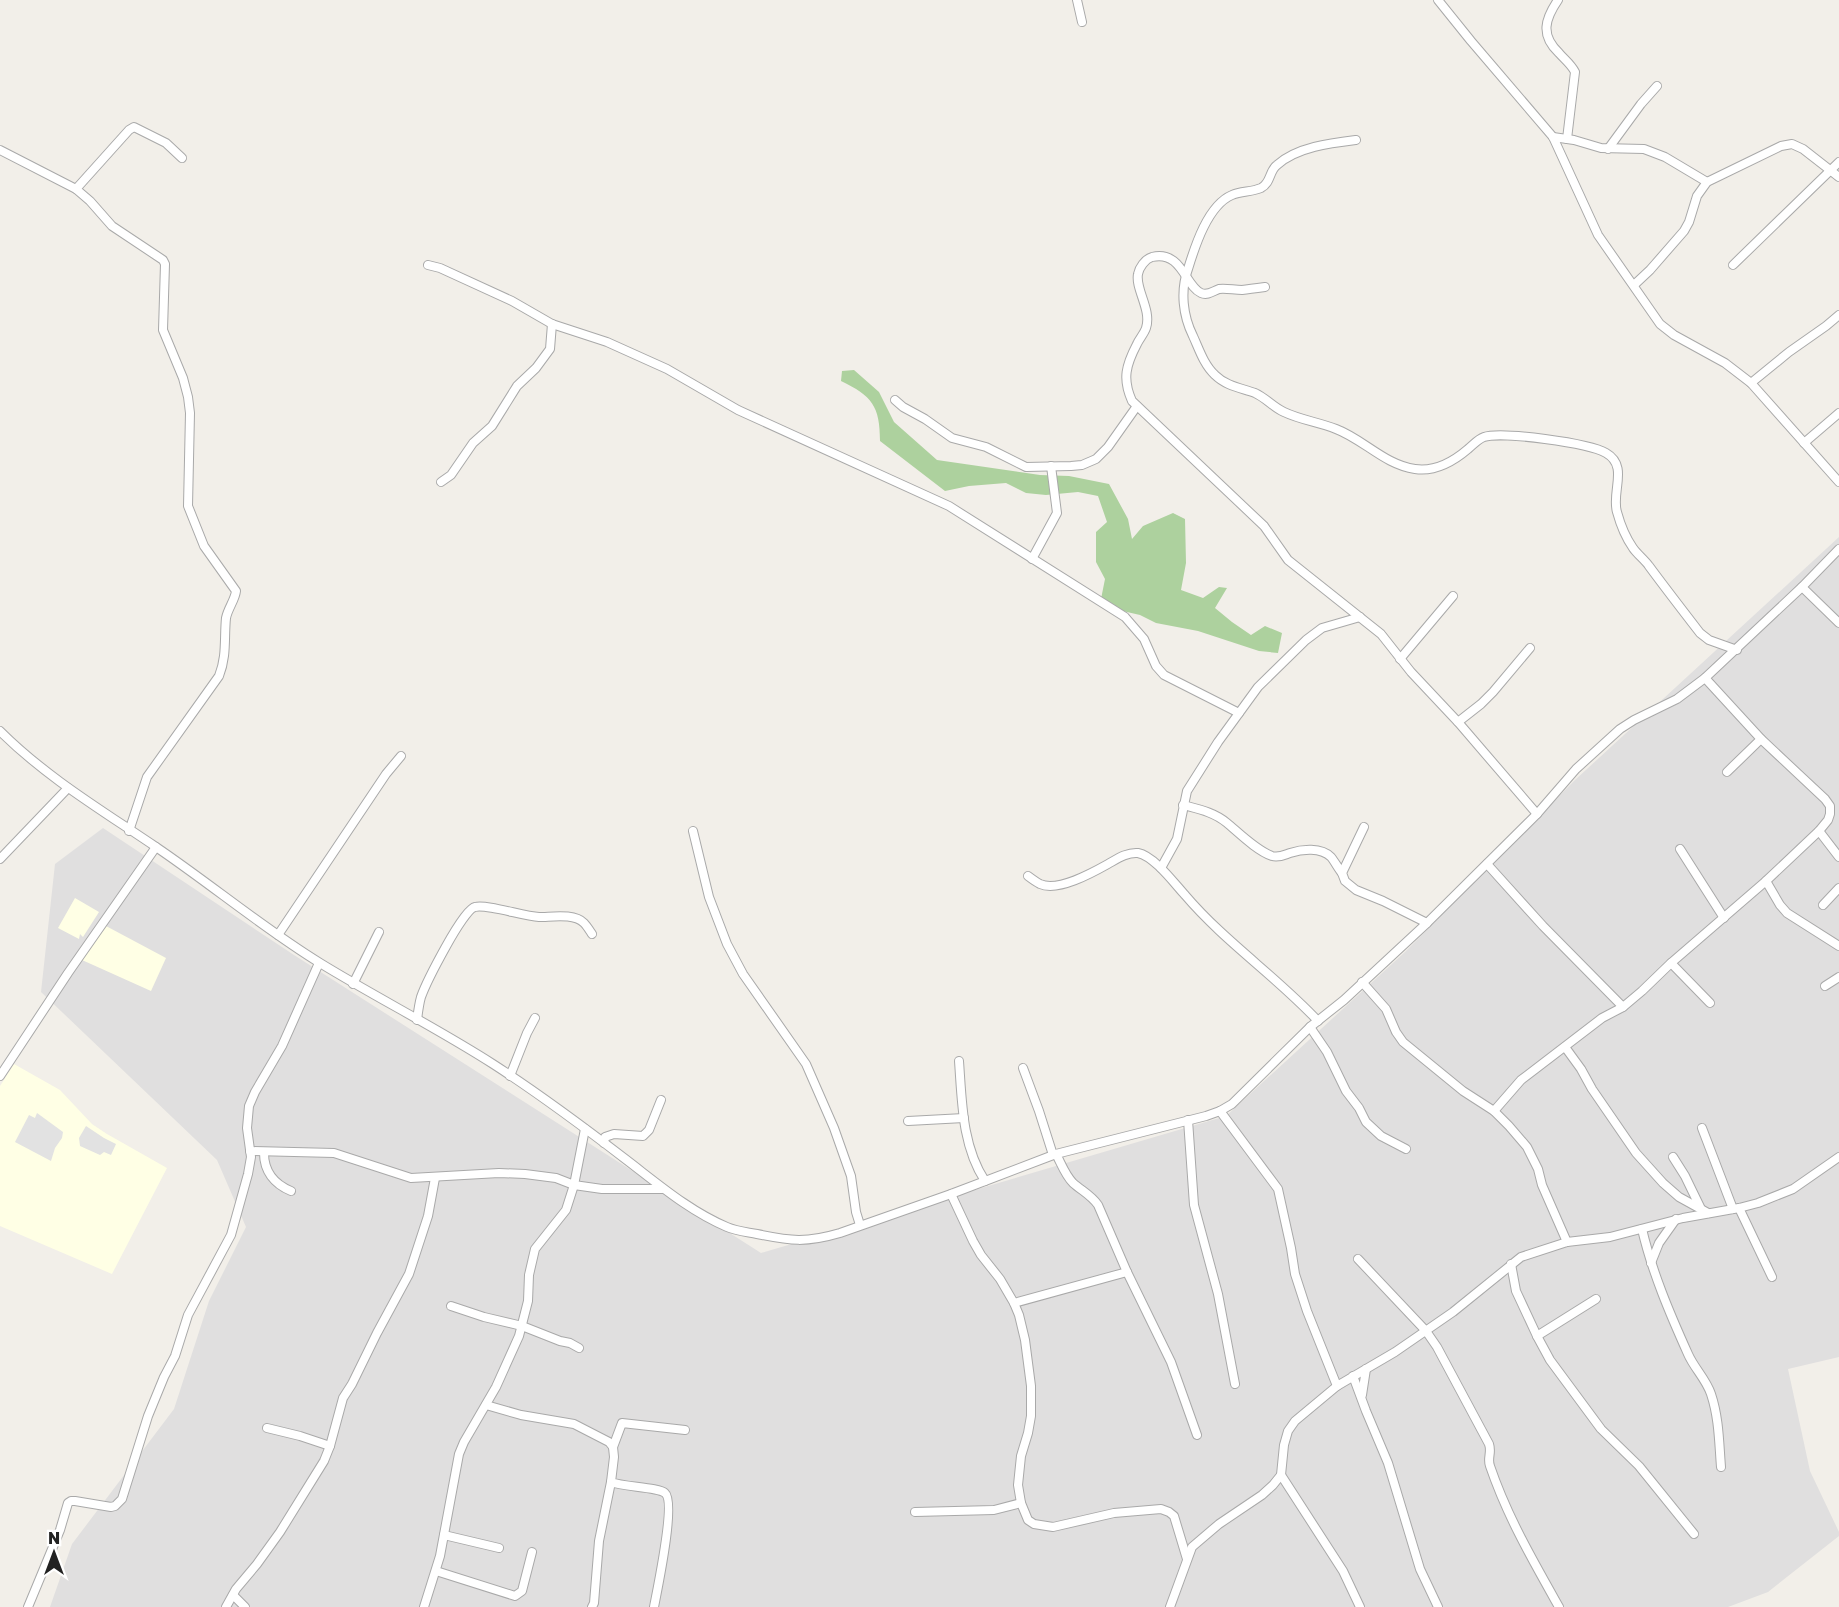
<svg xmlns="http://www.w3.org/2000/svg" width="1839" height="1607" font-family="'Golos Text',sans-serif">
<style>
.residential{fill:#e0dfdf}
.education{fill:#ffffe5}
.forest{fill:#add19e}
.parking{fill:#e2e2e2}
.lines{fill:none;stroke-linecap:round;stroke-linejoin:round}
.minor-casing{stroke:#a9a9a9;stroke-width:10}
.minor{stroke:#fff;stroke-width:8}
</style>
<rect width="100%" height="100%" fill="#f2efe9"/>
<path class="residential" d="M1839 537V1357L1788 1369 1810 1471 1839 1532V1536L1768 1592 1728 1607H50L72 1544 174 1409 209 1301 246 1227 217 1160 41 992 55 864 103 828 294 955 761 1253 1226 1116 1405 952 1575 780Z"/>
<g class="education">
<path d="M75 898 99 912 83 937 80 934 79 939 58 928Z"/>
<path d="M106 926 166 958 151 991 82 960Z"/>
<path d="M14 1064 60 1090 92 1124 107 1134 167 1168 112 1274 0 1226V1086Z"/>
</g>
<path class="forest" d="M854 370 879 392 894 422 937 460 1040 475 1069 476 1109 484 1128 519 1132 539 1143 526 1173 513 1185 519 1186 563 1181 590 1203 598 1219 587 1227 588 1215 608 1232 622 1251 635 1265 626 1282 633 1278 653 1259 651 1198 631 1156 623 1140 615 1114 609 1101 599 1105 579 1096 562V532L1107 522 1098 496 1078 492 1046 495 1026 493 1006 483 969 486 945 491 880 441C880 406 872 396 841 381L842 371Z"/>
<g class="parking">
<path d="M37 1113 63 1132 62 1138 55 1148 51 1161 15 1142 29 1115 35 1118Z"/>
<path d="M86 1126 104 1138 116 1144 111 1155 104 1152 100 1155 80 1146 79 1138Z"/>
</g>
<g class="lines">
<defs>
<g id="minor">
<path d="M1077 0 1082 22"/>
<path d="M1438 0 1471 41 1553 137 1598 235 1660 324 1674 335 1725 363 1751 383 1839 482"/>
<path d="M1558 0C1545 19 1540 35 1559 53 1565 60 1571 64 1575 72L1567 139"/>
<path d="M1553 137 1574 140 1601 148 1644 149 1665 157 1707 182"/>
<path d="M1356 140C1331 143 1297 147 1277 165 1269 171 1271 183 1261 188 1252 192 1241 191 1232 195 1208 205 1195 246 1188 269 1180 291 1183 316 1193 336 1199 349 1204 365 1215 375 1226 386 1241 388 1255 393 1266 398 1273 407 1284 412 1301 420 1318 422 1336 429 1363 439 1385 465 1415 469 1435 472 1454 461 1468 449 1473 445 1478 439 1484 437 1501 431 1589 443 1606 453 1629 466 1611 492 1617 512 1620 523 1626 538 1633 548 1637 554 1645 560 1649 566 1666 589 1683 611 1700 633L1709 640 1737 650"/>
<path d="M1608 149 1641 104 1657 86"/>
<path d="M0 150 76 189 90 201 112 226 163 260 165 264 163 330 183 378 188 397 190 413 188 506 204 546 236 591C235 600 228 608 226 618 224 638 227 656 219 676L147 777 129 831"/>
<path d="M76 189 129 130 134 127 166 143 182 158"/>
<path d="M428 265 440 268 512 301 552 324 607 342 667 369 738 410 949 506 1125 617 1144 639 1156 666 1164 675 1239 713"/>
<path d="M1733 265 1839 162"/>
<path d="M1634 285 1650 270 1684 231 1689 222 1697 196 1707 182 1781 146 1792 144 1803 149 1839 177"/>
<path d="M1265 287C1257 288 1249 289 1242 290 1234 290 1226 288 1219 289 1213 291 1208 296 1201 293 1185 286 1182 250 1152 257 1145 259 1139 268 1138 274 1135 289 1152 310 1146 328 1144 334 1139 339 1137 344 1126 365 1122 379 1132 401L1264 526 1288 560 1381 634 1411 672 1458 722 1537 814"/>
<path d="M1751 383 1789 352 1826 326 1839 315"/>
<path d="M895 400 903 407 925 419 952 438 986 447 1026 467 1071 466 1082 465 1096 459 1108 447 1137 406"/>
<path d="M1804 443 1839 413"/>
<path d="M441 482 451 475 473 443 492 426 517 386 536 368 550 349 552 324"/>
<path d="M1032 559 1057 513 1051 466"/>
<path d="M1802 587 1839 623"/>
<path d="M1400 659 1453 596"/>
<path d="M1458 722 1481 704 1493 692 1530 648"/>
<path d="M0 731C46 777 103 811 156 847 212 885 263 928 320 963 377 998 437 1028 493 1064 538 1093 581 1125 624 1158 657 1183 689 1211 727 1227 736 1231 747 1232 757 1234 791 1241 806 1243 840 1233L951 1194 1056 1154 1206 1116 1220 1111 1232 1104 1310 1027 1344 1000 1427 923 1537 814 1576 769 1620 729 1634 720 1677 699 1705 678 1802 587 1839 549"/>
<path d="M1727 772 1761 739"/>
<path d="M1183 805C1198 809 1214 812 1227 823 1239 833 1257 851 1272 856 1279 858 1284 855 1290 853 1302 849 1321 847 1331 857 1335 862 1338 868 1342 873"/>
<path d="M1364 827 1342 873 1345 881 1356 890 1383 901 1427 923"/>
<path d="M693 831 709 897 727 944 743 974 806 1064 834 1128 851 1176 856 1212 860 1225"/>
<path d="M1819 831 1839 857"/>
<path d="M1680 849 1724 918"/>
<path d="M0 859 68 788"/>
<path d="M1487 864 1543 926 1623 1007"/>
<path d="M1161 868 1177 839 1187 791 1218 742 1258 687 1306 640 1322 628 1360 617"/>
<path d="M1028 876C1032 879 1036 882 1040 884 1058 892 1092 873 1108 864 1117 859 1127 852 1138 853 1154 856 1174 883 1185 895 1225 942 1276 976 1318 1021"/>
<path d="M1766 881 1780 905 1787 913 1839 946"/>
<path d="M1823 905 1839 888"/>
<path d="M278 935 386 774 401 756"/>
<path d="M1671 963 1710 1003"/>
<path d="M1362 982 1386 1009 1396 1032 1403 1042 1463 1091 1494 1111 1509 1126 1527 1147 1538 1169 1542 1185 1567 1242"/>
<path d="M353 984 379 932"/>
<path d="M1825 986 1839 977"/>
<path d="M417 1020C418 1012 419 1004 421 997 426 983 463 909 475 907 487 904 523 916 539 917 552 917 574 913 584 923 587 926 590 931 592 934"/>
<path d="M1310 1027 1327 1052 1346 1091 1359 1108 1366 1122 1381 1136 1406 1149"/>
<path d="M1565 1047 1581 1069 1592 1089 1636 1153 1663 1183 1679 1197 1708 1213"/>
<path d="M959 1061C962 1102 962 1146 985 1181"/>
<path d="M1023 1068 1039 1111 1053 1155"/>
<path d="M0 1076 68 973 156 847"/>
<path d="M510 1076 527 1033 535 1018"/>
<path d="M1220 1111 1278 1189 1291 1248 1295 1274 1307 1311 1337 1386"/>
<path d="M1494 1111 1521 1080 1602 1018 1623 1007 1642 991 1671 963 1766 881 1819 831 1828 820 1830 814V806L1825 799 1761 739 1705 678"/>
<path d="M1188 1120 1194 1205 1218 1294 1235 1384"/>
<path d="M908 1121 964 1118"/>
<path d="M1702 1128 1733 1209"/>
<path d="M604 1143 605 1137 614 1134 643 1136 649 1130 661 1100"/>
<path d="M250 1151 334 1153 411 1178 499 1173 525 1174 556 1178 574 1185 602 1189H662"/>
<path d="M264 1153C264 1171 274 1184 291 1191"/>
<path d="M1056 1154C1061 1163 1065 1175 1073 1183 1082 1191 1091 1195 1098 1205L1127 1272 1171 1362 1197 1435"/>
<path d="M1673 1157 1685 1176 1701 1209"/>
<path d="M951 1194 973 1241 981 1255 1000 1279 1014 1303 1019 1315 1025 1340 1031 1386V1416L1028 1433 1021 1456 1018 1485 1021 1503 1028 1520 1034 1524 1053 1527 1114 1513 1161 1509 1169 1512 1174 1516 1187 1559"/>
<path d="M1739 1208 1772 1277"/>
<path d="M1642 1229C1652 1272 1670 1314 1688 1354 1694 1368 1706 1379 1711 1394 1719 1418 1719 1442 1721 1467"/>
<path d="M1358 1259 1426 1331 1437 1347 1489 1444C1492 1453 1487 1458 1490 1466 1507 1516 1533 1561 1559 1607"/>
<path d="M1651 1263 1659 1243 1676 1219"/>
<path d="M1511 1264 1516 1291 1537 1336 1550 1360 1601 1429 1639 1466 1694 1534"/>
<path d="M1014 1303 1127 1272"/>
<path d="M451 1306 484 1317 522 1326 560 1341 570 1343 579 1348"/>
<path d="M1537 1336 1596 1299"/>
<path d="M1353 1376 1366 1411 1388 1463 1420 1569 1438 1607"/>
<path d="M1362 1395 1366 1369"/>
<path d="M486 1405 521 1415 574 1424 609 1442 613 1447 614 1457 611 1482C623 1487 658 1487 665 1493 676 1502 657 1591 654 1607"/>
<path d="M267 1428 300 1436 330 1446"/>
<path d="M613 1447 622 1423 685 1430"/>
<path d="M1281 1475 1343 1571 1360 1607"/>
<path d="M915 1512 994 1510 1021 1503"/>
<path d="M444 1535 499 1548"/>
<path d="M436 1571 515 1596 522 1591 532 1552"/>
<path d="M233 1595 245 1607"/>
<path d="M28 1607 60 1530 68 1503 71 1501H75L111 1507 115 1506 122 1499 148 1416 164 1377 175 1356 188 1315 231 1235 248 1174 251 1157 247 1128 249 1106 255 1092 282 1046 319 963"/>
<path d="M226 1607 236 1589 257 1564 280 1532 324 1461 330 1446 343 1398 352 1384 377 1333 409 1274 428 1216 435 1178"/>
<path d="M424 1607 440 1556 459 1454 464 1442 496 1387 519 1336 528 1301 529 1275 535 1249 566 1210 574 1185 585 1129"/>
<path d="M592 1607 594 1603 599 1541 611 1482"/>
<path d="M1170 1607 1192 1547 1219 1524 1262 1495 1273 1485 1281 1475 1284 1445 1288 1431 1295 1421 1337 1386 1395 1352 1453 1312 1521 1257 1567 1242 1610 1237 1683 1218 1739 1208 1758 1203 1793 1189 1839 1157"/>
</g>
</defs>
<use href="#minor" class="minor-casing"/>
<use href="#minor" class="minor"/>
</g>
<g transform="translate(54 1553)" stroke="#ffffff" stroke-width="4.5" paint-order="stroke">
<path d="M0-4.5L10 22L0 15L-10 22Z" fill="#222222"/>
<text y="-9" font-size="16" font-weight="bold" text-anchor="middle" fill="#222222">N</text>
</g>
</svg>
